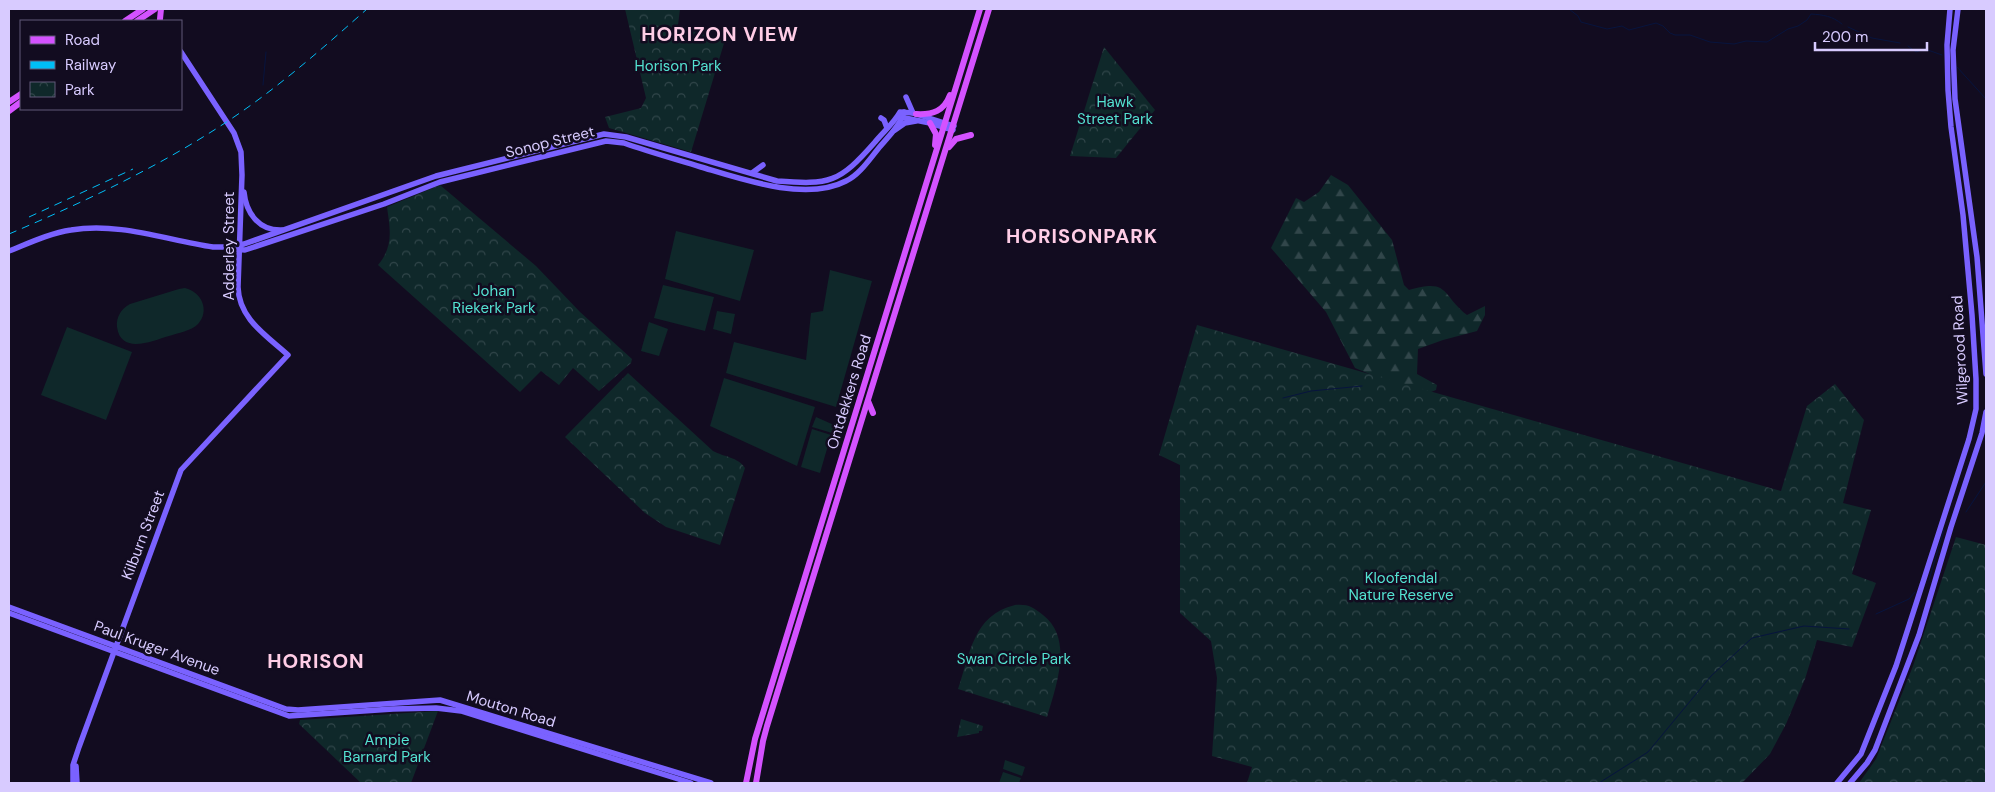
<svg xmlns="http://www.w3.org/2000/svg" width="1995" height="792" font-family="'DM Sans',sans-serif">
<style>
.green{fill:#0f282a}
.forest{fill:url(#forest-firs)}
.park{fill:url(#park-crowns)}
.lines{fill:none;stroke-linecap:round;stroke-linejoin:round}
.stream{stroke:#07143e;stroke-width:1}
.secondary{stroke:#7a62ff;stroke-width:5.5}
.primary{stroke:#d452ff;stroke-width:6}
.rail{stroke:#00bef6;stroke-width:1;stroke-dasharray:8 6;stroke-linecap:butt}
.labels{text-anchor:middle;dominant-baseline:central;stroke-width:5;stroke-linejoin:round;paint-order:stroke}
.park-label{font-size:15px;fill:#54e2d1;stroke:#120c20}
.street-label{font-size:15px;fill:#d8cbff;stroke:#120c20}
.district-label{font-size:20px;font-weight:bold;letter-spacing:1px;fill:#ffcde6;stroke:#120c20}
</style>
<defs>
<pattern id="forest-firs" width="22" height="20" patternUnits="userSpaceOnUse" patternTransform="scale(1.25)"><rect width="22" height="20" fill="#0f282a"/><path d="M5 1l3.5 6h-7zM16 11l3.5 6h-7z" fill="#31464a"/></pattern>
<pattern id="park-crowns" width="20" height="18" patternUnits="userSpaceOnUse" patternTransform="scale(1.25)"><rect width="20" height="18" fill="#0f282a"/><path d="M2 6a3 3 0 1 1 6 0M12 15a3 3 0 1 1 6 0" fill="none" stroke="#31464a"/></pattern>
</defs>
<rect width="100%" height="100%" fill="#120c20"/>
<g class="green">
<path d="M676 231 754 250 740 301 665 279Z"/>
<path d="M830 270 872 281 836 407 726 373 734 342 806 360 811 313 823 311Z"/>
<path d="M663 285 714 297 705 331 654 318Z"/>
<path d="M185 288C202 292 210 311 198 324 191 331 178 333 169 336 152 341 121 355 117 327 116 317 121 309 130 304L179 289Z"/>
<path d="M717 311 735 314 731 334 713 329Z"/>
<path d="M649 322 668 329 659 356 641 351Z"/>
<path d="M67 327 132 352 106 420 41 395Z"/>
<path d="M724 378 815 407 797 466 710 426Z"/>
<path d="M816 417 834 425 832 433 812 427Z"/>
<path d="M812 429 831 435 820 473 801 467Z"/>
<path d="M1005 760 1025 767 1022 776 1003 769Z"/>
<path d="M1003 772 1021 778 1019 783H999Z"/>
</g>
<path class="forest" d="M1331 175 1348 185 1392 240 1404 285 1409 290C1450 278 1441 295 1467 315L1485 306V315L1477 331 1443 340 1418 349 1417 374 1437 385 1436 390 1426 394 1408 390 1355 368 1326 312 1271 248 1296 198 1304 202 1319 192Z"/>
<g class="park">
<path d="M625 9H680L678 25 725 40 691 152 609 128 605 117 641 108 646 98Z"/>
<path d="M1104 47 1155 110 1116 158 1070 156Z"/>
<path d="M440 185 536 266 580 312 632 359 631 363 599 391 573 368 559 385 541 371 520 392 378 265C394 246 390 229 387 207Z"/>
<path d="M1197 325 1781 491 1807 406 1835 384 1864 420 1843 503 1871 510 1852 574 1876 583 1852 647 1817 640 1805 679 1786 724 1770 754 1742 783H1247L1252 767 1212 756 1217 678 1211 641 1180 613V465L1159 455Z"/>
<path d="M628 373 713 451C724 457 738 457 745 468L720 545 666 527 645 513 565 437Z"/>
<path d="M1956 537 1986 545V783H1859L1876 759 1913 666Z"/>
<path d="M1015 605C1028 604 1033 607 1043 615 1074 639 1056 686 1047 717L958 689C970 654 973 615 1015 605Z"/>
<path d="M438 711 411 783H361L299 724 300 720Z"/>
<path d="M961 719 983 726 982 731H979V733L957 737Z"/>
</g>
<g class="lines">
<g class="stream">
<path d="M1569 9 1578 16 1581 22 1607 29 1622 26 1629 30 1656 23 1663 26 1670 33 1675 35H1690L1710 42 1734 44 1746 41 1767 42 1788 29 1798 26 1807 20 1811 14C1824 15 1832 16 1842 24"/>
<path d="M1848 27 1872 38 1900 43"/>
<path d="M1908 46 1916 52 1925 49 1942 55"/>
<path d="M1957 67 1986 99V107"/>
<path d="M263 85 266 52"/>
<path d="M1283 398 1311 391 1362 386"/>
<path d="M1966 512 1986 482"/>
<path d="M1929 580 1944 529"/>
<path d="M1876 614 1909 599 1915 592"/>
<path d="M1599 783 1648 752 1711 676 1752 638 1804 626 1849 629"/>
</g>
<g class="secondary">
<path d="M1958 9 1953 50 1955 99 1977 257 1986 374"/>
<path d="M906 97 913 113"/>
<path d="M900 117 930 123 953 130"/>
<path d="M881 118 884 120 887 128"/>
<path d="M895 130 905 123 916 121"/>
<path d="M752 173 763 165"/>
<path d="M244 192C246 213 259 231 282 230"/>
<path d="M228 247 233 249 245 250 384 204 440 182 606 141 624 143C649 152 675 159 701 167 741 179 806 202 846 181 859 175 869 160 878 149 887 138 900 126 904 112"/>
<path d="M9 251C29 243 50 233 71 230 119 222 166 240 213 247H228L244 244 436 176 604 134 626 137 777 181C830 185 839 183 875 142 883 132 894 123 900 112L913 113 954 126"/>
<path d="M9 607 286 709 298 710 440 700 711 783"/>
<path d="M9 613 289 716 393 709 436 708 461 711 691 783"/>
<path d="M76 766 77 783"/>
<path d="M73 783V765L79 747 181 470 288 355C266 335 239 319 238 287L242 175 241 152 234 133 181 52"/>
<path d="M1837 783 1861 754 1896 666 1969 439 1976 409V379L1972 315 1963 215 1951 127 1948 90 1947 45 1950 9"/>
<path d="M1850 783 1867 763 1875 750 1919 635 1951 527 1982 433 1986 412"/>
</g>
<g class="primary">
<path d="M160 19 161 9"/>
<path d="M125 21 143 9"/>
<path d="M137 21 155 9"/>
<path d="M9 102 21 94"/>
<path d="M9 111 21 102"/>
<path d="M916 114C933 115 944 111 950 95"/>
<path d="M930 123 936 134 935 145"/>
<path d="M949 147 956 139 971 135"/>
<path d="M868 401 873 413"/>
<path d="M746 783 755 739 980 9"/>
<path d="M756 783 763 741 767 726 989 9"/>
</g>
<g class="rail">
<path d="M29 217 133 169"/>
<path d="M9 234C86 201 161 166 231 119 280 86 323 48 367 9"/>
</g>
</g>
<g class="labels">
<g class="park-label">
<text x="678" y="66">Horison Park</text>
<text x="1115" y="102">Hawk<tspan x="1115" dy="17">Street Park</tspan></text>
<text x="494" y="291">Johan<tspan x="494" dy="17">Riekerk Park</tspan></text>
<text x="1401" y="578">Kloofendal<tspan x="1401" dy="17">Nature Reserve</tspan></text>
<text x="1014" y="659">Swan Circle Park</text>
<text x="387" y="740">Ampie<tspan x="387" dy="17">Barnard Park</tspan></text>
</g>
<g class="street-label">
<text transform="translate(550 142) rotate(-14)">Sonop Street</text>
<text transform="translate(229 246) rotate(-90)">Adderley Street</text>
<text transform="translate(1960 350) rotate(-93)">Wilgerood Road</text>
<text transform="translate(849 392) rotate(-73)">Ontdekkers Road</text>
<text transform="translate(143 535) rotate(-69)">Kilburn Street</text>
<text transform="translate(157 648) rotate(20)">Paul Kruger Avenue</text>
<text transform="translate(511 709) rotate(17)">Mouton Road</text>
</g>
<g class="district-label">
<text x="720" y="34">HORIZON VIEW</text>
<text x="1082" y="236">HORISONPARK</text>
<text x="316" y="661">HORISON</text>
</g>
</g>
<rect width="1995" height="792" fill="none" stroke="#d8cbff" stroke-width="20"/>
<rect x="20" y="20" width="162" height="90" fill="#120c20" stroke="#615879"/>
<rect x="30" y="36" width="25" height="8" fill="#d452ff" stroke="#615879"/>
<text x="65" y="45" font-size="15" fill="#d8cbff">Road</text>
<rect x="30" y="61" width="25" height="8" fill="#00bef6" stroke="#615879"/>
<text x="65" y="70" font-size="15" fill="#d8cbff">Railway</text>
<rect x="30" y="82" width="25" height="15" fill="url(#park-crowns)" stroke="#615879"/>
<text x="65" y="95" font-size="15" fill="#d8cbff">Park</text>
<path d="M1815 42v8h112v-8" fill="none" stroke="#d8cbff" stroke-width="2.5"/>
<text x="1822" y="42" font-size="15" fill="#d8cbff" stroke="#120c20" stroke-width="4" paint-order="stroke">200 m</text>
</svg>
